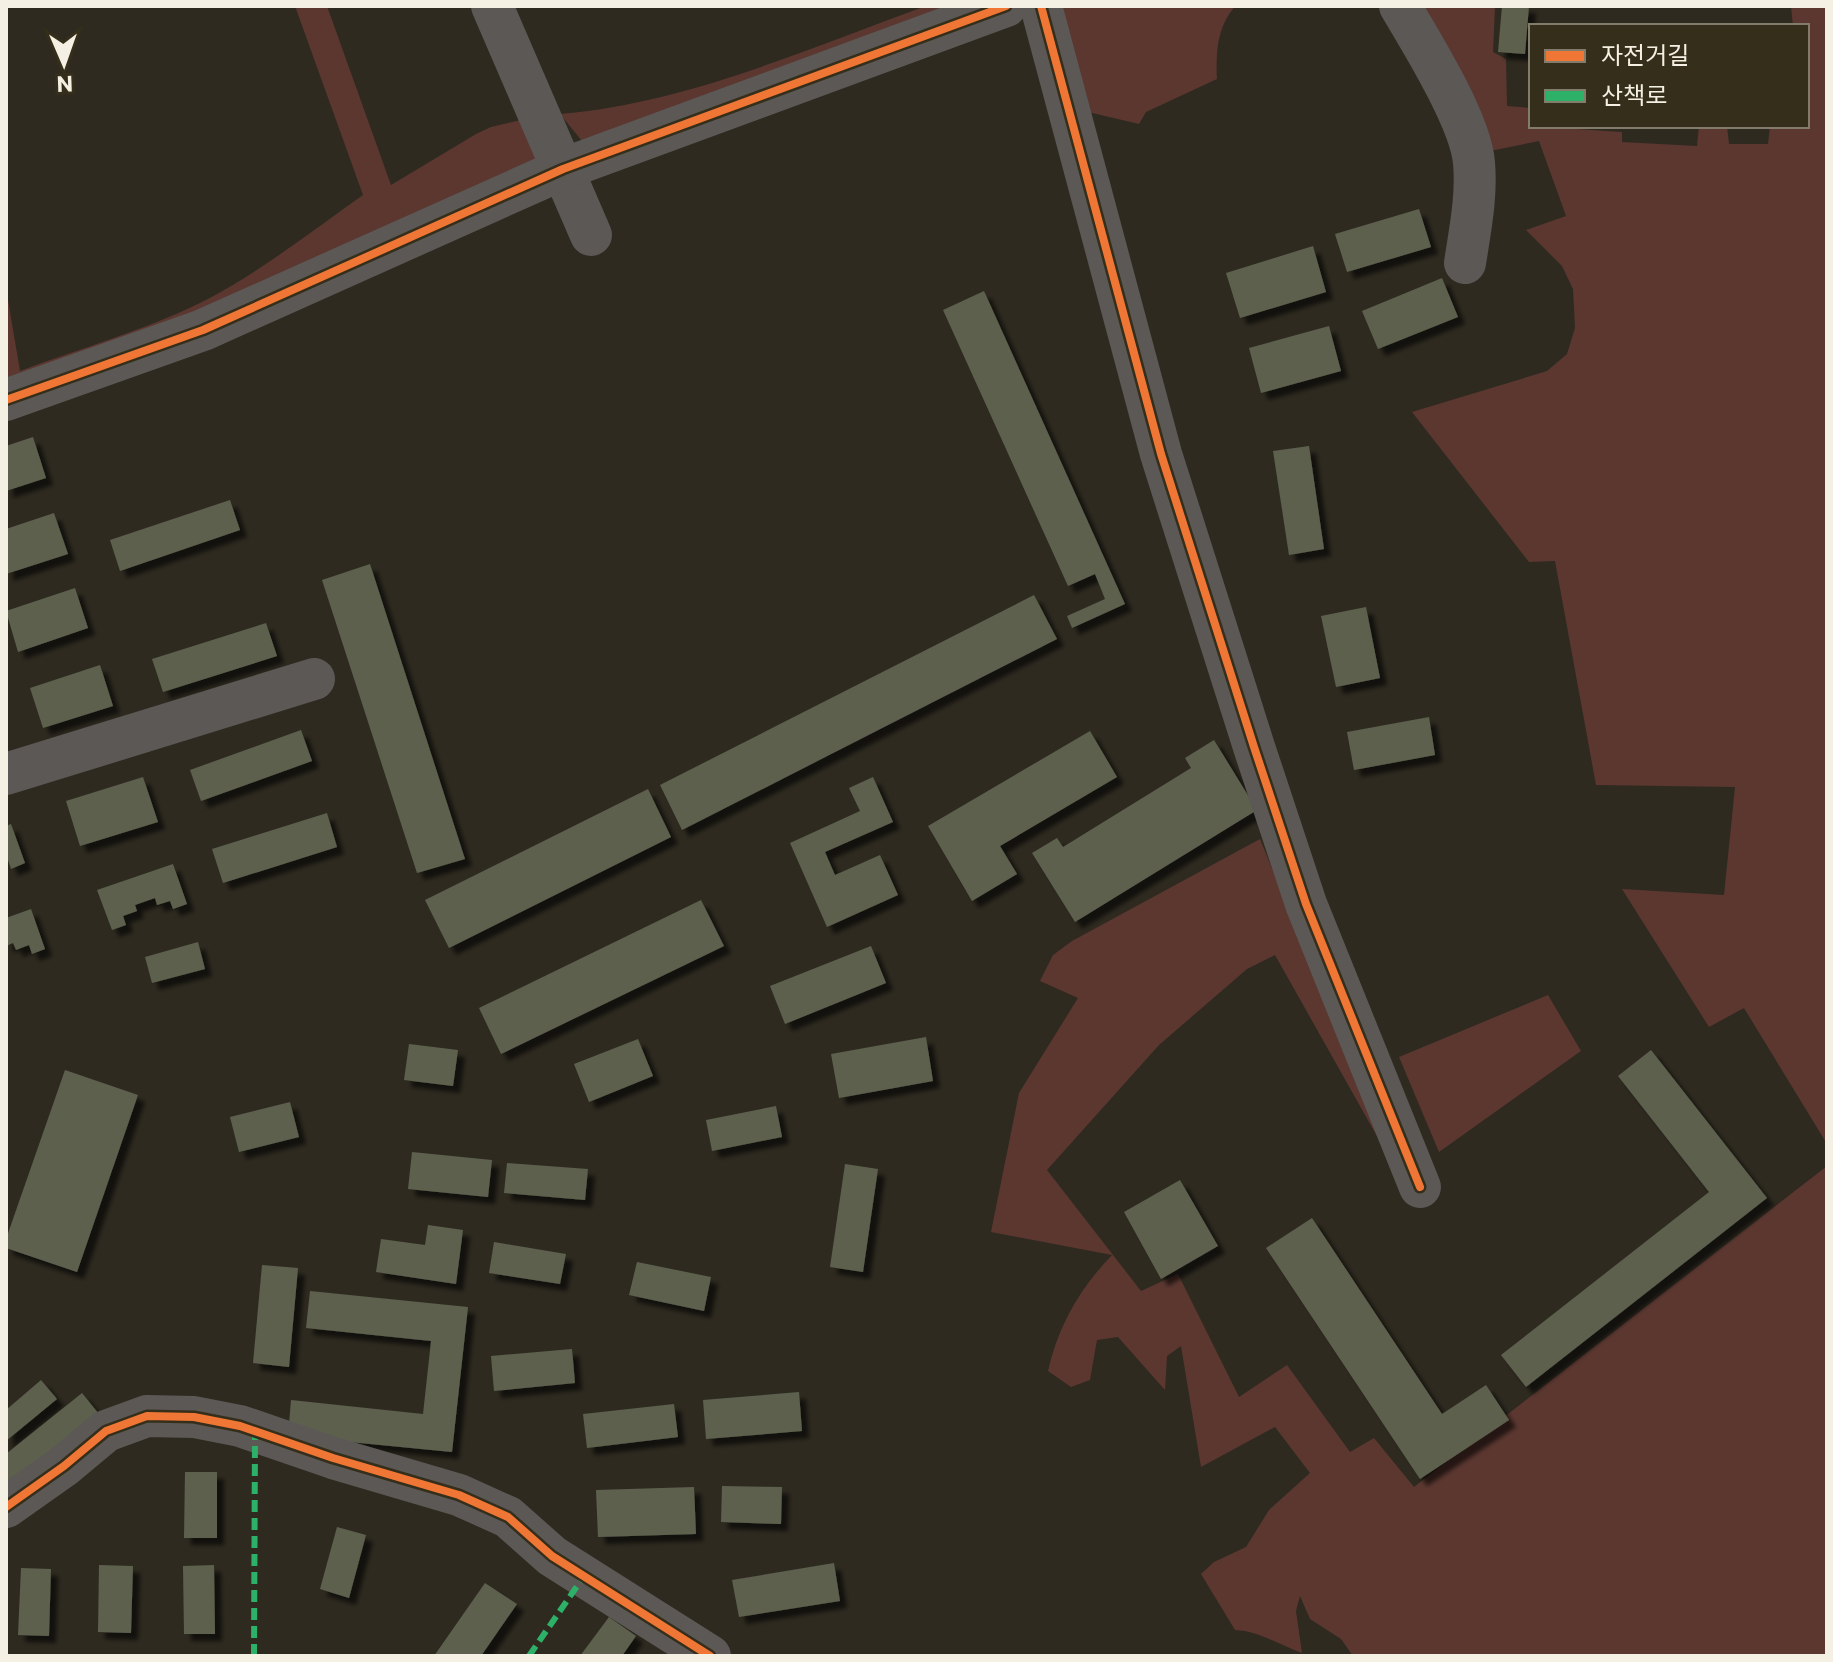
<svg xmlns="http://www.w3.org/2000/svg" width="1833" height="1662" font-family="Commissioner,'Noto Sans KR',sans-serif">
<style>
.green{fill:#5b3730}
.building{fill:#5d604e;filter:url(#shadow)}
.lines{fill:none;stroke-linecap:round;stroke-linejoin:round}
.minor{stroke:#5b5855;stroke-width:42}
.quiet{stroke:#2db169;stroke-width:6;stroke-dasharray:12 6;stroke-linecap:butt}
.cycleway-casing{stroke:#342e1a;stroke-width:13}
.cycleway{stroke:#f07635;stroke-width:8}
</style>
<defs>
<filter id="shadow"><feDropShadow dx="7" dy="7" stdDeviation="2" flood-color="#0009"/></filter>
</defs>
<rect width="100%" height="100%" fill="#2e2a20"/>
<g class="green">
<path d="M295 6H327L391 185 476 134 491 127 529 118 540 172 6 388V288L20 371C81 348 146 330 204 301 260 272 312 231 363 195Z"/>
<path d="M926 6H989L586 146 560 114C687 103 807 49 926 6Z"/>
<path d="M1059 6H1235C1217 28 1216 51 1217 79L1146 112 1139 124 1088 112Z"/>
<path d="M1411 6H1495L1493 52 1506 59 1507 106 1531 108V126L1622 132V142L1697 146 1699 126H1727L1729 144H1768L1770 126H1807V26H1793L1791 6H1827V1144L1744 1008 1709 1027 1622 889 1724 895 1735 787 1596 785 1555 561 1529 562 1412 412 1547 371 1567 354 1575 328 1573 289 1562 266 1526 230 1566 216 1539 141 1490 151Z"/>
<path d="M1260 839 1396 1170 1275 955 1247 969 1159 1045 1047 1170 1141 1291 1178 1274 1239 1397 1287 1365 1350 1452 1374 1438 1414 1487 1827 1166V1656H1353L1341 1639 1310 1619 1300 1596 1296 1611 1302 1653C1279 1645 1259 1631 1235 1630L1201 1574 1214 1562 1246 1547 1269 1510 1310 1473 1275 1427 1201 1467 1181 1346 1167 1356 1165 1390 1118 1337 1097 1340 1090 1380 1071 1387 1048 1371C1058 1326 1080 1288 1112 1255L991 1232 1019 1093 1078 998 1040 981 1053 955 1072 941Z"/>
<path d="M1548 995 1581 1051 1439 1152 1399 1057Z"/>
</g>
<g class="building">
<path d="M1502 6H1529L1525 54 1498 52Z"/>
<path d="M1419 209 1431 247 1347 272 1335 234Z"/>
<path d="M1313 246 1326 292 1240 318 1226 273Z"/>
<path d="M1442 278 1458 317 1378 349 1362 311Z"/>
<path d="M984 291 1125 604 1072 628 1067 616 1105 599 1095 574 1068 586 943 310Z"/>
<path d="M1329 326 1341 371 1261 393 1249 348Z"/>
<path d="M33 437 46 478 6 491V446Z"/>
<path d="M1309 446 1324 549 1289 555 1273 451Z"/>
<path d="M230 500 240 530 120 571 110 540Z"/>
<path d="M54 513 68 554 6 574V529Z"/>
<path d="M370 564 465 859 417 873 322 580Z"/>
<path d="M75 588 88 628 18 652 6 611Z"/>
<path d="M1034 595 1057 639 682 830 660 785Z"/>
<path d="M1366 607 1380 678 1336 687 1321 616Z"/>
<path d="M266 623 277 656 163 692 152 659Z"/>
<path d="M100 665 113 706 43 728 30 688Z"/>
<path d="M1429 717 1435 755 1354 770 1347 732Z"/>
<path d="M301 730 312 761 201 801 190 770Z"/>
<path d="M1090 731 1117 777 1000 846 1017 874 972 901 928 826Z"/>
<path d="M1214 740 1257 810 1075 922 1032 853 1057 838 1063 847 1191 768 1185 758Z"/>
<path d="M143 777 158 822 80 846 66 801Z"/>
<path d="M873 777 893 822 825 852 835 875 880 855 898 895 827 927 790 843 860 811 849 788Z"/>
<path d="M648 789 671 837 449 948 425 900Z"/>
<path d="M327 813 337 847 223 883 212 849Z"/>
<path d="M11 824 25 863 11 869 8 860 6 861V826Z"/>
<path d="M173 864 187 904 173 909 170 901 157 905 155 898 135 905 137 911 123 916 126 925 112 930 97 890Z"/>
<path d="M701 900 724 946 501 1054 479 1008Z"/>
<path d="M31 909 45 949 32 954 29 945 16 950 13 943 6 946V918Z"/>
<path d="M198 942 205 969 152 983 145 957Z"/>
<path d="M871 946 886 983 785 1024 770 986Z"/>
<path d="M926 1037 933 1081 839 1098 831 1054Z"/>
<path d="M638 1039 653 1076 589 1102 574 1064Z"/>
<path d="M409 1044 458 1050 453 1086 404 1080Z"/>
<path d="M1651 1050 1767 1198 1526 1387 1501 1355 1709 1192 1618 1076Z"/>
<path d="M65 1070 138 1095 77 1272 6 1248V1239Z"/>
<path d="M290 1102 299 1137 239 1152 230 1117Z"/>
<path d="M776 1106 782 1137 712 1151 706 1120Z"/>
<path d="M412 1152 492 1160 488 1197 408 1189Z"/>
<path d="M507 1163 588 1169 585 1200 504 1193Z"/>
<path d="M845 1164 878 1169 863 1272 830 1267Z"/>
<path d="M1180 1180 1218 1246 1161 1279 1124 1212Z"/>
<path d="M1312 1218 1442 1414 1486 1385 1509 1420 1420 1479 1266 1248Z"/>
<path d="M428 1225 463 1230 456 1284 376 1272 381 1239 425 1245Z"/>
<path d="M494 1242 566 1254 560 1284 489 1273Z"/>
<path d="M637 1262 711 1277 704 1311 629 1295Z"/>
<path d="M262 1265 298 1268 289 1367 253 1363Z"/>
<path d="M310 1291 468 1307 452 1452 288 1436 291 1400 423 1414 431 1341 306 1328Z"/>
<path d="M572 1349 575 1383 494 1391 491 1356Z"/>
<path d="M41 1380 57 1399 6 1441V1410Z"/>
<path d="M799 1392 802 1431 706 1439 703 1400Z"/>
<path d="M82 1393 99 1414 6 1490V1454Z"/>
<path d="M674 1404 678 1437 587 1448 583 1414Z"/>
<path d="M185 1472H217V1538H184Z"/>
<path d="M722 1486 782 1487 781 1524 721 1522Z"/>
<path d="M694 1487 696 1534 598 1537 596 1490Z"/>
<path d="M337 1527 366 1535 349 1598 320 1589Z"/>
<path d="M834 1563 840 1601 739 1617 732 1580Z"/>
<path d="M99 1565 133 1566 131 1633 98 1632Z"/>
<path d="M214 1565 215 1634H184L183 1566Z"/>
<path d="M21 1568 51 1569 49 1636 18 1635Z"/>
<path d="M485 1583 517 1604 481 1656H434Z"/>
<path d="M609 1617 636 1636 622 1656H580Z"/>
</g>
<g class="lines">
<g class="minor">
<path d="M492 6 591 235"/>
<path d="M1041 6 1161 454 1254 747 1306 904 1420 1187"/>
<path d="M1400 6C1422 43 1471 122 1474 163 1477 196 1470 230 1465 263"/>
<path d="M6 400 203 330 563 169 1006 6"/>
<path d="M6 774 314 679"/>
<path d="M6 1507 64 1466 106 1431 147 1416 194 1417 240 1426 333 1458 459 1495 508 1517 552 1556 710 1656"/>
</g>
<g class="quiet">
<path d="M254 1656 255 1432"/>
<path d="M529 1656 584 1576"/>
</g>
<defs>
<g id="cycleway">
<path d="M1041 6 1161 454 1254 747 1306 904 1420 1187"/>
<path d="M6 400 203 330 563 169 1006 6"/>
<path d="M6 1507 64 1466 106 1431 147 1416 194 1417 240 1426 333 1458 459 1495 508 1517 552 1556 710 1656"/>
</g>
</defs>
<use href="#cycleway" class="cycleway-casing"/>
<use href="#cycleway" class="cycleway"/>
</g>
<rect width="1833" height="1662" fill="none" stroke="#f4f0e4" stroke-width="16"/>
<rect x="1529" y="24" width="280" height="104" fill="#342e1a" stroke="#817c6b" stroke-width="2"/>
<rect x="1545" y="50" width="40" height="12" fill="#f07635" stroke="#817c6b" stroke-width="2"/>
<text x="1601" y="64" font-size="24" fill="#f4f0e4">자전거길</text>
<rect x="1545" y="90" width="40" height="12" fill="#2db169" stroke="#817c6b" stroke-width="2"/>
<text x="1601" y="104" font-size="24" fill="#f4f0e4">산책로</text>
<g transform="translate(64 64) rotate(178)" stroke="#342e1a" stroke-width="6" paint-order="stroke">
<path d="M0-6L14 30L0 20L-14 30Z" fill="#f4f0e4"/>
<text y="-12" font-size="22" font-weight="bold" text-anchor="middle" fill="#f4f0e4">N</text>
</g>
</svg>
